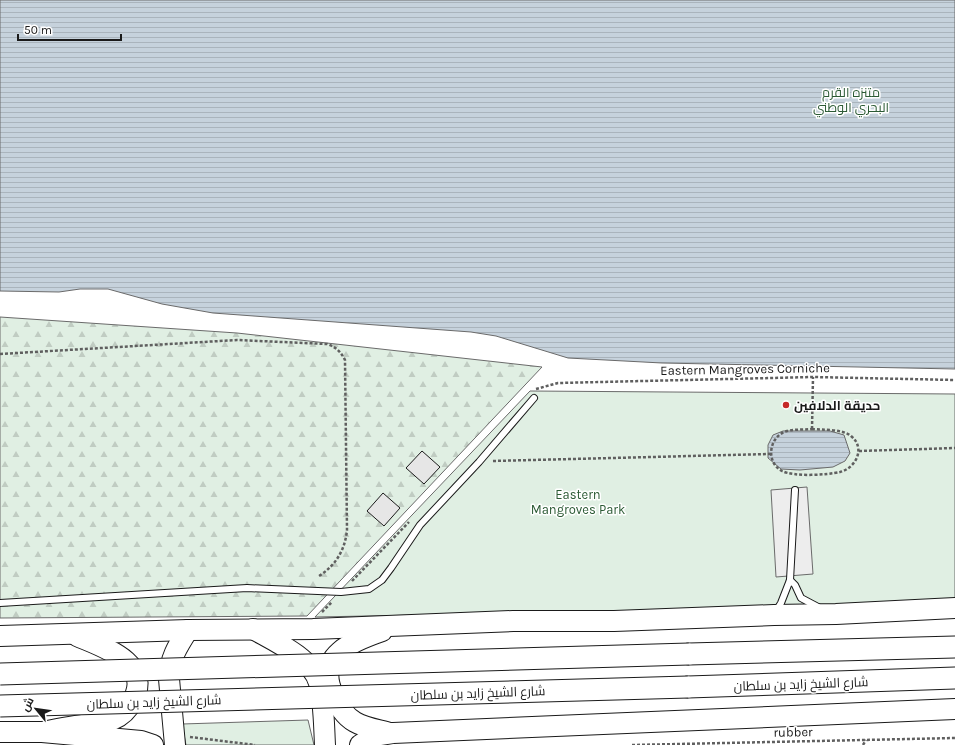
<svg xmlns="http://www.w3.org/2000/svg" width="955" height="745" font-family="Karla,Cairo,sans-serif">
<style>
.green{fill:#e0efe3;stroke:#6a6a6a}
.forest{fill:url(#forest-firs);stroke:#6a6a6a}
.parking{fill:#ededed;stroke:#6a6a6a}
.water{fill:url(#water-rules);stroke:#6a6a6a}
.building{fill:#e6e6e6;stroke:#1a1a1a}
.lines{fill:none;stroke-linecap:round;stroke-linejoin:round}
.service-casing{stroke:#1a1a1a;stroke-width:8}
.primary-casing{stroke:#1a1a1a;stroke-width:22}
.trunk-casing{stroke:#1a1a1a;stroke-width:23}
.path{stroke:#5f5f5f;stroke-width:2.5;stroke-dasharray:3 2;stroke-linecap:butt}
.service{stroke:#fff;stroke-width:6}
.primary{stroke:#fff;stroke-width:20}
.trunk{stroke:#fff;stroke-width:21}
.trunk-bridge-casing{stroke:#1a1a1a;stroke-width:23;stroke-linecap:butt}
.trunk-bridge{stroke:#fff;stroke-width:21}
.poi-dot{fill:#c62828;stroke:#fff;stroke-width:1.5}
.labels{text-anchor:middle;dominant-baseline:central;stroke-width:3;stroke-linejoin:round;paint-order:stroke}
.park-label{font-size:13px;fill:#2b5a34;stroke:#fff}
.street-label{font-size:13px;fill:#1a1a1a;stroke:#fff}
.poi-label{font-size:13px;font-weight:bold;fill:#1a1a1a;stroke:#fff;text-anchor:start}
</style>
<defs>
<pattern id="forest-firs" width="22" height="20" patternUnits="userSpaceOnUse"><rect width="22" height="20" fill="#e0efe3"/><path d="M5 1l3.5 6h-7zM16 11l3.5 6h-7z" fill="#c0ccc2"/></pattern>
<pattern id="water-rules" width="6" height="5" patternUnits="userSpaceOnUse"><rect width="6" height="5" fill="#c6d2dc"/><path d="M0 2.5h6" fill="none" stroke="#aab4bc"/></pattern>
</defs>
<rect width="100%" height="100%" fill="#fff"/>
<g class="green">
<path d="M530 391 955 394V599L833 607 315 617Z"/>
<path d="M308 720 314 745H186L182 724Z"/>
</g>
<path class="forest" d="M0 317 237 333 542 367 307 616 0 618Z"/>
<path class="parking" d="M807 487 813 574 776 577 771 490Z"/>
<g class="water">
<path d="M0 0H955V369L662 363 568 358 496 336 471 332 213 313 162 304 108 289H80L59 292 0 291Z"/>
<path d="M783 431H830L844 435 850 453 845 461 833 467 800 470 781 469 768 458V445L773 435Z"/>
</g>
<g class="building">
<path d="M422 451 440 467 424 484 406 468Z"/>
<path d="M383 493 400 508 384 526 367 511Z"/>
</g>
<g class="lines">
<defs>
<g id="service">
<path d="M790 580 795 585 801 598 818 607"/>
<path d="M0 603 247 588 341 592 369 589 382 580 391 568 420 525 479 462 534 398"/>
<path d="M776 611 781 603 790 580 795 490"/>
</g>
<g id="primary">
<path d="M253 629C274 641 312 658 319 683 324 700 324 727 325 745"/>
<path d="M382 631C353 641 315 655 333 694 338 705 344 716 355 722 365 728 380 730 390 733"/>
<path d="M0 636 188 630 313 629 513 621H614L774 615 836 614 955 608"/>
<path d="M0 732H42L141 741 153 745"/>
<path d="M42 732C58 729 74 726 90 724 97 723 105 722 112 720 122 716 128 710 133 700 153 662 102 647 77 636"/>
<path d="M175 745 169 679C170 658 177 647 188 630"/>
<path d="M360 745 374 736 393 733 955 709"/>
</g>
<g id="trunk">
<path d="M689 654 955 647"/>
<path d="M688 687 955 678"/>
</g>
</defs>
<use href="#service" class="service-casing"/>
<use href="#primary" class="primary-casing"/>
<use href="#trunk" class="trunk-casing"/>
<g class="path">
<path d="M0 354 237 340 327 344C336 347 341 352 345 360L347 530C345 550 336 565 319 576"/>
<path d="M536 389 558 383 813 377 955 380"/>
<path d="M812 429C822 430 843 429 851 436 866 448 856 468 840 472 827 475 794 477 782 471 765 462 769 436 787 431 795 429 804 430 812 429Z"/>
<path d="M812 429 813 377"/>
<path d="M859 451 955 448"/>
<path d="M493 461 770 454"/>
<path d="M352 581 409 522"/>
<path d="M322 612 332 602"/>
<path d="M190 737 255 745"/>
<path d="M632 745 955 738"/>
<path d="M863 745 866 740"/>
</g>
<use href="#service" class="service"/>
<use href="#primary" class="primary"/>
<use href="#trunk" class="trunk"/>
<defs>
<g id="trunk-bridge">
<path d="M0 674 689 654"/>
<path d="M0 706 688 687"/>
</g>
</defs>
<use href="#trunk-bridge" class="trunk-bridge-casing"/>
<use href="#trunk-bridge" class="trunk-bridge"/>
</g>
<circle class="poi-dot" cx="786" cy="405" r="4"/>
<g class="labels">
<g class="park-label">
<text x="851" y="92">متنزه القرم<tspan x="851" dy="15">البحري الوطني</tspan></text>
<text x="578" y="494">Eastern<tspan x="578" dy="15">Mangroves Park</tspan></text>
</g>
<g class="street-label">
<text transform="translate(745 369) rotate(-1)">Eastern Mangroves Corniche</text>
<text transform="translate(801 684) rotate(-2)">شارع الشيخ زايد بن سلطان</text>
<text transform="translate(478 693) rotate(-2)">شارع الشيخ زايد بن سلطان</text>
<text transform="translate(154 702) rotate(-2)">شارع الشيخ زايد بن سلطان</text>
<text transform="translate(793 732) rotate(-1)">rubber</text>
</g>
<g class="poi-label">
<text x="794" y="405">حديقة الدلافين</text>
</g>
</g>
<g transform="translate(36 709) rotate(299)" stroke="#ffffff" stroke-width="3" paint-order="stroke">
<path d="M0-3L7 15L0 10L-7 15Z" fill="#1a1a1a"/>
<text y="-6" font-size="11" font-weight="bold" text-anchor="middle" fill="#1a1a1a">ش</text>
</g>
<path d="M18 34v6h103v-6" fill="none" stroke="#1a1a1a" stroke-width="2"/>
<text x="24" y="34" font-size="12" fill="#1a1a1a" stroke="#ffffff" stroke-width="3" paint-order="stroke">50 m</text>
</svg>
